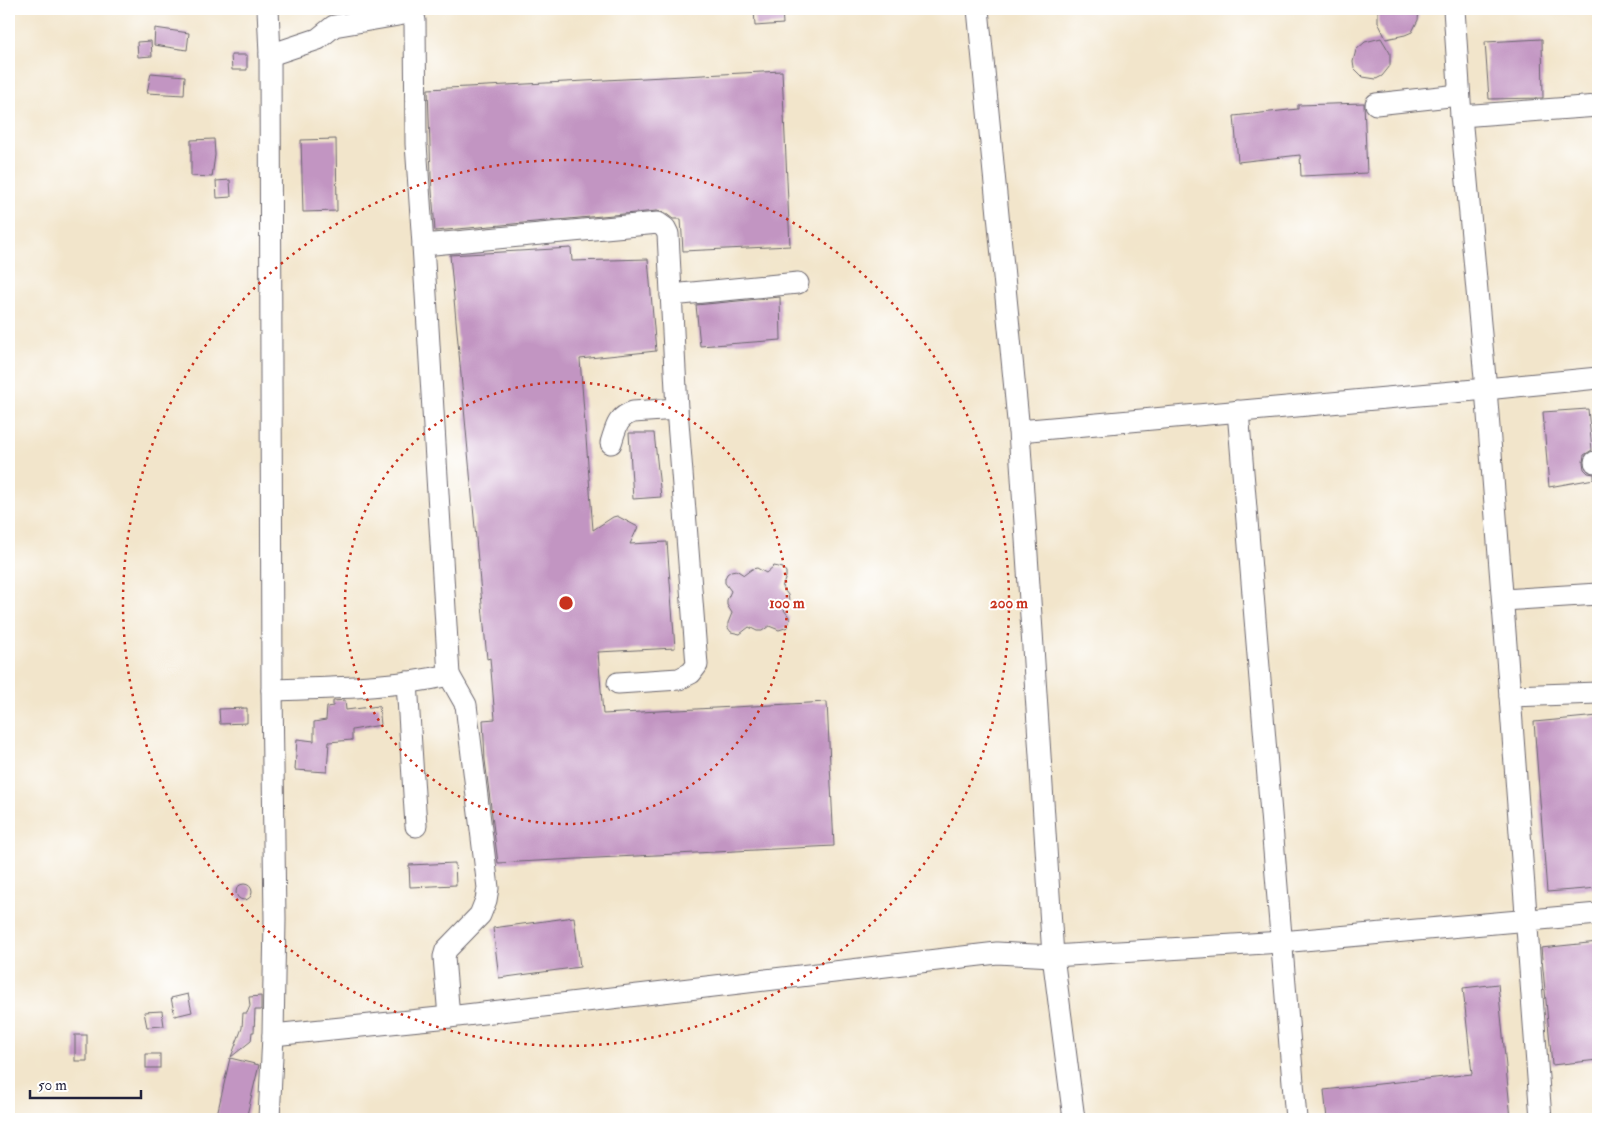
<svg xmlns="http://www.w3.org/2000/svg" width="1607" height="1128" font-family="'IM FELL Double Pica',serif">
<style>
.building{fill:#c295c2}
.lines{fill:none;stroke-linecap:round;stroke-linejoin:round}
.minor-casing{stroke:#6b666d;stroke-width:23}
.minor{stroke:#fff;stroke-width:21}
.ring{fill:none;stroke:#c8321e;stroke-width:2.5;stroke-dasharray:2.5 5}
.centre{fill:#c8321e;stroke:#fff;stroke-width:2.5}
.ring-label{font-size:15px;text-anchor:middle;font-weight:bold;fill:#c8321e;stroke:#fff;stroke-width:4;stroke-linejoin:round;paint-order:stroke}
</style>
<rect width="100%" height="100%" fill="#fff"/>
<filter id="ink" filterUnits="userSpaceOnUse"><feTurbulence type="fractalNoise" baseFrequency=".02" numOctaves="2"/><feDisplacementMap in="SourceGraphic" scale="10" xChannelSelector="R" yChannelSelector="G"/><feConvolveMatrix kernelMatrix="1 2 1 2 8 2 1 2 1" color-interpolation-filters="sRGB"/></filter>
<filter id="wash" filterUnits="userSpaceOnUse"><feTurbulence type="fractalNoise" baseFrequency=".0096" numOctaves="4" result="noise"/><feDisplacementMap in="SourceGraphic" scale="20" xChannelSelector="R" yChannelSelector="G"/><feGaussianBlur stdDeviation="1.12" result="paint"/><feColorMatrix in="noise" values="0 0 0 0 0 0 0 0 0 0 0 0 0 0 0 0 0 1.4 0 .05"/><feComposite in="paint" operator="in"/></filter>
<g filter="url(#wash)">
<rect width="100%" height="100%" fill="#f2e5cb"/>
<g id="blocks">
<g class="building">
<path d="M754 9H782L783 24 755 26Z"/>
<path d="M1378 9H1419L1418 20 1412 32 1405 35 1386 39 1378 22Z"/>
<path d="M155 28 189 33 187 50 154 45Z"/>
<path d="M1381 38 1390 53V66L1382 76 1376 79 1363 77 1354 68 1353 62 1356 50 1365 42Z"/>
<path d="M1542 39 1543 98 1489 99 1485 42Z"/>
<path d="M151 41 152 56 138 57 137 42Z"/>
<path d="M231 55H247V70H232Z"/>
<path d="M782 71 790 246 683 251 681 219H673L665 213 657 211 435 231 431 176 428 89Z"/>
<path d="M151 73 185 76 184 95 147 93Z"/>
<path d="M1364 103 1367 173 1301 176 1300 155 1238 162 1234 116 1298 109V105Z"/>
<path d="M214 139 215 155 212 177 191 176V140Z"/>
<path d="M336 139 337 211 303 212 301 140Z"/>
<path d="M230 180 231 197 217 198 216 181Z"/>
<path d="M571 248 572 261 648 259 656 351 580 359 593 530 613 517 617 516 638 527 630 544 667 542 675 648 598 652 603 714 827 702 834 846 498 863 485 760 483 720 495 719 490 658 487 659 450 255Z"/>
<path d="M780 297 781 340 700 346 696 305Z"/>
<path d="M1588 409 1592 450 1584 455 1583 462 1584 469 1588 473 1594 474V479L1549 487 1543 412Z"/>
<path d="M629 433H654L661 497 633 499Z"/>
<path d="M774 566 783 568 786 572V577L782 587 788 595 789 600 784 610 790 618 788 627 779 630 769 626 762 631H757L749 627 740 634 731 632 728 628V623L732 613 727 605V600L731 591 725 583V578L727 574 731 571 736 570 744 575 752 569 757 568 766 573Z"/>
<path d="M345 700 346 710 379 706 381 725 352 730V740L329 742 327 772 295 770 297 739 314 741V722L326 720 327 707 333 706V701Z"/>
<path d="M247 708V723L220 724 219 709Z"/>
<path d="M1598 716V888L1547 892 1534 722Z"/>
<path d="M455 863 456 885 410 887 409 865Z"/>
<circle cx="244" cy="892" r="8"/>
<path d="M574 917 580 967 499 978 493 928Z"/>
<path d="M1598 942V1060L1552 1065 1541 948Z"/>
<path d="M1498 984 1511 1119H1327L1324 1090 1472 1074 1463 988Z"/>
<path d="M188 994 192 1012 175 1016 171 998Z"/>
<path d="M261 996V1010H255L254 1032H252L251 1041 231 1057 242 1028 243 1013H247L250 1006 249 997Z"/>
<path d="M162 1011 164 1026 147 1027 144 1012Z"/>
<rect x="75" y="1035" width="12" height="26"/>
<rect x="146" y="1054" width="14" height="14"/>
<path d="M230 1058 259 1065 246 1119H216Z"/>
</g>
</g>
</g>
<g filter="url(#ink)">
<use href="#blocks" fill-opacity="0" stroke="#6b666d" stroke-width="1"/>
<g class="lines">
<defs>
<g id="minor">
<path d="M268 9 270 55 272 690 275 919 273 1035 269 1119"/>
<path d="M978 9 1019 431 1053 956 1074 1119"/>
<path d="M270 55 318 39 334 26 410 13 414 16 415 21 416 144 423 245"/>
<path d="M1376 104 1459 95"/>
<path d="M1461 116 1598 106"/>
<path d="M671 295 798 283"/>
<path d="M1238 411 1296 1119"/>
<path d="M1019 431 1486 389 1461 116 1454 9"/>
<path d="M611 443C616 428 617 417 633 412L677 409"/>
<path d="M1595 462H1598"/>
<path d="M1503 600 1598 594"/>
<path d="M407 682 416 826"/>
<path d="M272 690C331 688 392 688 449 675L423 245 658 223 665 228 668 234 677 409 697 665 691 673 679 679 618 683"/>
<path d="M1510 696 1486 389 1598 378"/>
<path d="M449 1017 444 957 446 950 480 915 486 900 488 888 466 705 449 675"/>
<path d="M273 1035 449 1017 997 953 1053 956 1281 942 1598 914"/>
<path d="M1541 1119 1510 696 1598 693"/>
</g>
</defs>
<use href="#minor" class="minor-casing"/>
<use href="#minor" class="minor"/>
</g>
</g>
<g class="ring">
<circle cx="566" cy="603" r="221"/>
<circle cx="566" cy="603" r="443"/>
</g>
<circle cx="566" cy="603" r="8" class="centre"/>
<g class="ring-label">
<text x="787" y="608">100 m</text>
<text x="1009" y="608">200 m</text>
</g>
<rect width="1607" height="1128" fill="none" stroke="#fff" stroke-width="30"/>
<path d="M30 1090v8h111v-8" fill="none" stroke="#22223b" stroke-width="2.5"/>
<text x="38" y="1090" font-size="15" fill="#22223b" stroke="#ffffff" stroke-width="4" paint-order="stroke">50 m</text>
</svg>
